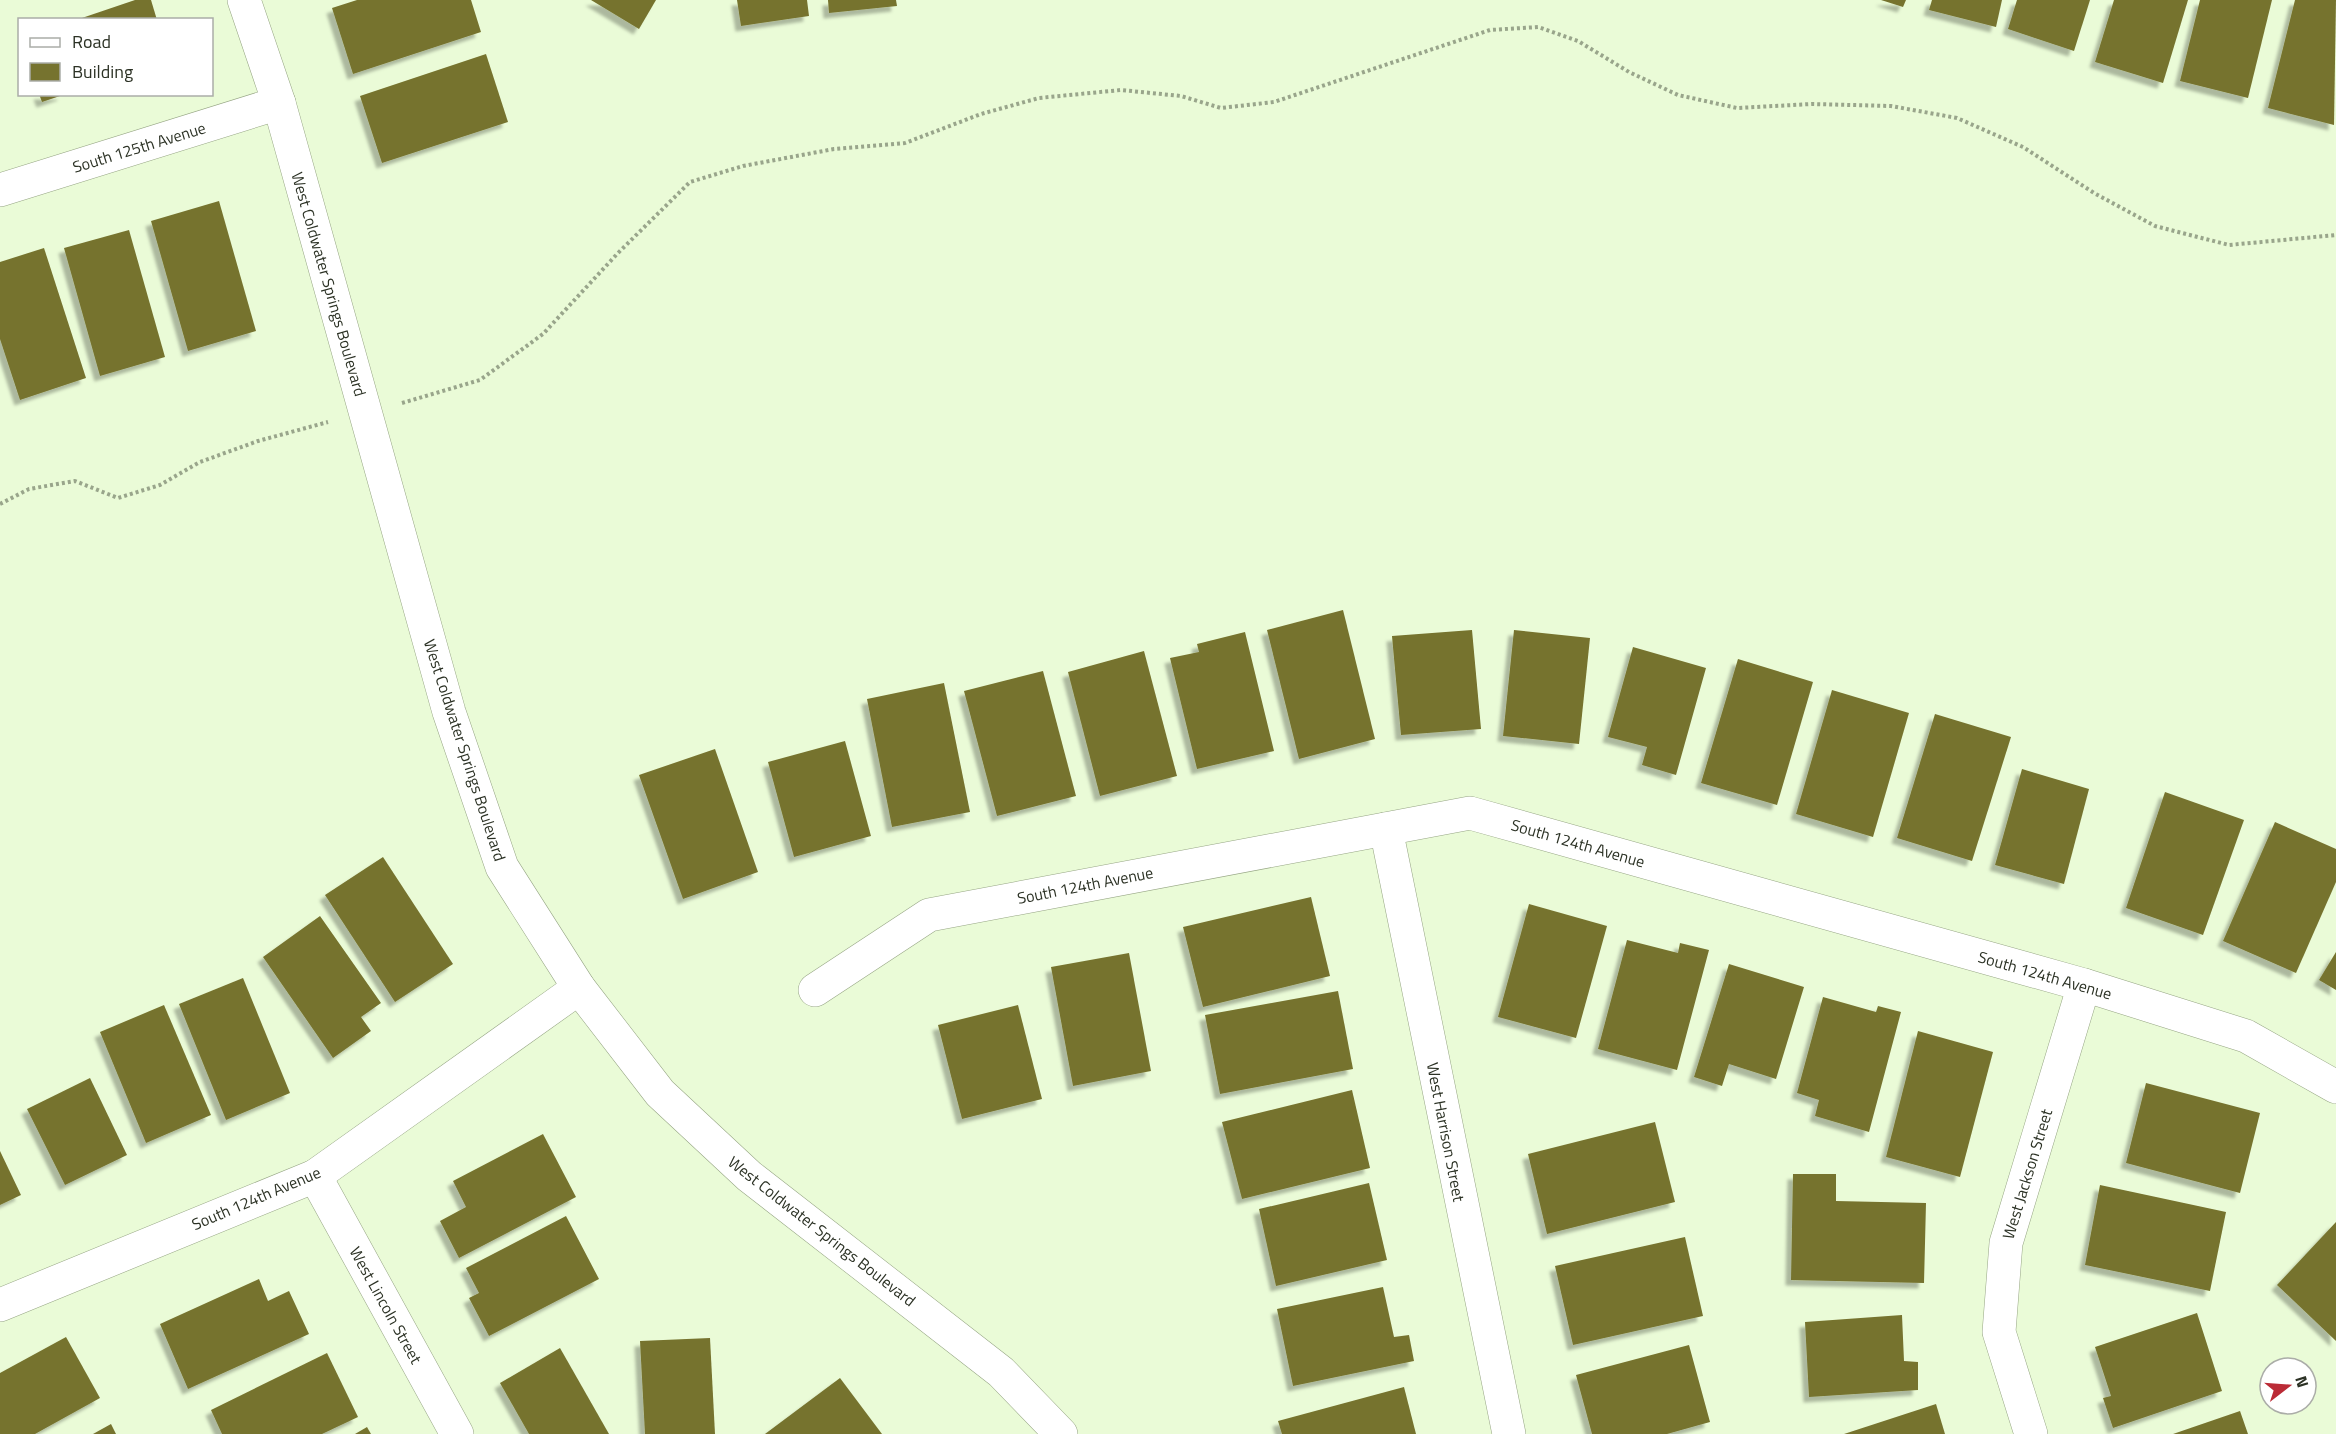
<svg xmlns="http://www.w3.org/2000/svg" width="2336" height="1434" font-family="'Titillium Web',sans-serif">
<style>
.building{fill:#76732f;filter:url(#shadow)}
.lines{fill:none;stroke-linecap:round;stroke-linejoin:round}
.minor-casing{stroke:#96a584;stroke-width:34}
.path{stroke:#99a58b;stroke-width:4;stroke-dasharray:3 3;stroke-linecap:butt}
.minor{stroke:#fff;stroke-width:33}
.labels{text-anchor:middle;dominant-baseline:central;stroke-width:6;stroke-linejoin:round;paint-order:stroke}
.street-label{font-size:16px;fill:#2c3225;stroke:#fff}
</style>
<defs>
<filter id="shadow"><feDropShadow dx="-5.5" dy="5.5" stdDeviation="1.5" flood-color="#0004"/></filter>
</defs>
<rect width="100%" height="100%" fill="#eafbd7"/>
<g class="building">
<path d="M135 0H151L157 20H76Z"/>
<path d="M357 0H471L481 32 353 74 332 8Z"/>
<path d="M591 0H656L639 29Z"/>
<path d="M737 0H807L809 16 741 26Z"/>
<path d="M828 0H896L897 6 829 13Z"/>
<path d="M1881 0H1906L1903 7Z"/>
<path d="M1932 0H2002L1996 27 1929 10Z"/>
<path d="M2017 0H2090L2074 51 2008 29Z"/>
<path d="M2114 0H2188L2163 83 2095 62Z"/>
<path d="M2200 0H2272L2248 98 2180 81Z"/>
<path d="M2295 0H2336L2334 125 2268 108Z"/>
<path d="M486 54 508 122 382 163 360 96Z"/>
<path d="M39 94H63V95L42 102Z"/>
<path d="M219 201 256 331 188 351 151 221Z"/>
<path d="M129 230 165 357 100 376 64 248Z"/>
<path d="M44 248 86 378 20 400 0 339V262Z"/>
<path d="M1343 610 1375 739 1299 759 1267 630Z"/>
<path d="M1472 630 1481 729 1401 735 1392 636Z"/>
<path d="M1514 630 1590 638 1579 744 1503 736Z"/>
<path d="M1245 632 1274 751 1197 769 1170 658 1199 652 1197 644Z"/>
<path d="M1633 647 1706 668 1676 775 1642 765 1647 747 1608 737Z"/>
<path d="M1144 651 1177 776 1100 796 1068 672Z"/>
<path d="M1738 659 1813 682 1777 805 1701 783Z"/>
<path d="M1043 671 1076 796 997 816 964 691Z"/>
<path d="M944 683 970 812 892 827 867 699Z"/>
<path d="M1832 690 1909 713 1873 837 1796 814Z"/>
<path d="M1935 714 2011 737 1972 861 1897 838Z"/>
<path d="M845 741 871 836 794 857 768 762Z"/>
<path d="M715 749 758 872 683 899 639 775Z"/>
<path d="M2022 769 2089 789 2064 884 1995 865Z"/>
<path d="M2165 792 2244 820 2203 935 2126 908Z"/>
<path d="M2275 822 2336 849V882L2296 973 2223 941Z"/>
<path d="M383 857 453 964 395 1002 325 895Z"/>
<path d="M1311 897 1330 976 1203 1007 1183 927Z"/>
<path d="M1529 904 1607 926 1576 1038 1498 1017Z"/>
<path d="M320 916 381 1003 361 1017 371 1031 333 1058 263 957Z"/>
<path d="M1627 940 1678 953 1680 943 1709 950 1677 1070 1598 1049Z"/>
<path d="M2336 952V990L2319 980Z"/>
<path d="M1129 953 1151 1071 1073 1086 1051 967Z"/>
<path d="M1729 964 1804 987 1776 1079 1729 1064 1722 1086 1694 1077Z"/>
<path d="M243 978 290 1093 226 1120 179 1004Z"/>
<path d="M1338 991 1353 1069 1220 1094 1205 1015Z"/>
<path d="M1823 997 1876 1012 1878 1006 1901 1012 1869 1132 1815 1116 1819 1100 1797 1093Z"/>
<path d="M164 1005 211 1115 146 1143 100 1032Z"/>
<path d="M1018 1005 1042 1099 962 1119 938 1025Z"/>
<path d="M1918 1031 1993 1052 1960 1177 1886 1157Z"/>
<path d="M90 1078 127 1155 65 1185 27 1109Z"/>
<path d="M2146 1083 2260 1113 2240 1193 2126 1163Z"/>
<path d="M1352 1090 1370 1168 1242 1199 1222 1122Z"/>
<path d="M1655 1122 1675 1202 1547 1234 1528 1154Z"/>
<path d="M543 1134 576 1197 459 1258 440 1221 466 1207 453 1181Z"/>
<path d="M0 1151 21 1195 0 1205Z"/>
<path d="M1793 1174H1836V1201L1926 1203 1924 1283 1791 1280Z"/>
<path d="M1369 1183 1387 1260 1276 1286 1259 1209Z"/>
<path d="M2100 1185 2226 1212 2210 1291 2085 1265Z"/>
<path d="M566 1216 599 1279 489 1336 469 1298 479 1293 466 1268Z"/>
<path d="M2336 1222V1341L2277 1285Z"/>
<path d="M1685 1237 1703 1316 1573 1345 1555 1266Z"/>
<path d="M259 1279 268 1301 289 1291 309 1334 188 1389 160 1324Z"/>
<path d="M1383 1287 1394 1337 1409 1335 1414 1361 1293 1386 1277 1309Z"/>
<path d="M2197 1313 2222 1391 2113 1428 2103 1398 2111 1396 2095 1347Z"/>
<path d="M1902 1315 1904 1361 1918 1362V1390L1809 1397 1805 1322Z"/>
<path d="M66 1337 100 1398 35 1434H0V1373Z"/>
<path d="M710 1338 715 1434H645L640 1341Z"/>
<path d="M1689 1345 1710 1422 1667 1434H1592L1576 1375Z"/>
<path d="M560 1348 609 1434H529L500 1383Z"/>
<path d="M327 1353 358 1417 322 1434H222L211 1410Z"/>
<path d="M840 1378 882 1434H765Z"/>
<path d="M1404 1387 1416 1434H1282L1278 1421Z"/>
<path d="M1936 1404 1945 1434H1844Z"/>
<path d="M2240 1411 2248 1434H2173Z"/>
<path d="M111 1424 116 1434H93Z"/>
<path d="M367 1427 371 1434H355Z"/>
</g>
<g class="lines">
<defs>
<g id="minor">
<path d="M244 0 279 103 449 712 502 867 579 988 660 1093 749 1176 1001 1372 1061 1434"/>
<path d="M0 190 279 103"/>
<path d="M1386 829 1509 1434"/>
<path d="M815 990 929 915 1470 813 2084 985 2246 1036 2336 1087"/>
<path d="M315 1176 457 1434"/>
<path d="M0 1305 315 1176 579 988"/>
<path d="M2031 1434 1999 1332 2006 1243 2084 985"/>
</g>
</defs>
<use href="#minor" class="minor-casing"/>
<g class="path">
<path d="M402 403 480 380 543 334 618 253 690 182 743 166 834 149 905 143 981 114 1039 98 1121 90 1181 96 1221 108 1274 102 1490 30 1538 27 1578 41 1629 72 1678 95 1737 108 1812 104 1891 106 1957 118 2023 147 2094 193 2155 226 2229 245 2336 235"/>
<path d="M0 504 29 489 75 481 118 498 160 485 200 462 258 441 328 422"/>
</g>
<use href="#minor" class="minor"/>
</g>
<g class="labels">
<g class="street-label">
<text transform="translate(139 147) rotate(-17)">South 125th Avenue</text>
<text transform="translate(329 284) rotate(74)">West Coldwater Springs Boulevard</text>
<text transform="translate(465 750) rotate(72)">West Coldwater Springs Boulevard</text>
<text transform="translate(1578 843) rotate(16)">South 124th Avenue</text>
<text transform="translate(1085 885) rotate(-11)">South 124th Avenue</text>
<text transform="translate(2045 975) rotate(16)">South 124th Avenue</text>
<text transform="translate(1446 1132) rotate(79)">West Harrison Street</text>
<text transform="translate(2027 1174) rotate(-73)">West Jackson Street</text>
<text transform="translate(256 1198) rotate(-23)">South 124th Avenue</text>
<text transform="translate(822 1231) rotate(38)">West Coldwater Springs Boulevard</text>
<text transform="translate(386 1305) rotate(61)">West Lincoln Street</text>
</g>
</g>
<rect x="18" y="18" width="195" height="78" fill="#ffffff" stroke="#abada8" stroke-width="1.5"/>
<rect x="30" y="38" width="30" height="9" fill="#ffffff" stroke="#abada8" stroke-width="1.5"/>
<text x="72" y="48" font-size="18" fill="#2c3225">Road</text>
<rect x="30" y="63" width="30" height="18" fill="#76732f" stroke="#abada8" stroke-width="1.5"/>
<text x="72" y="78" font-size="18" fill="#2c3225">Building</text>
<g transform="translate(2288 1386) rotate(73)"><circle r="28" fill="#ffffff" stroke="#abada8" stroke-width="1.5"/>
<path d="M0-4.5L10 22L0 15L-10 22Z" fill="#bb2b36"/>
<text y="-9" font-size="16" font-weight="bold" text-anchor="middle" fill="#2c3225">N</text>
</g>
</svg>
